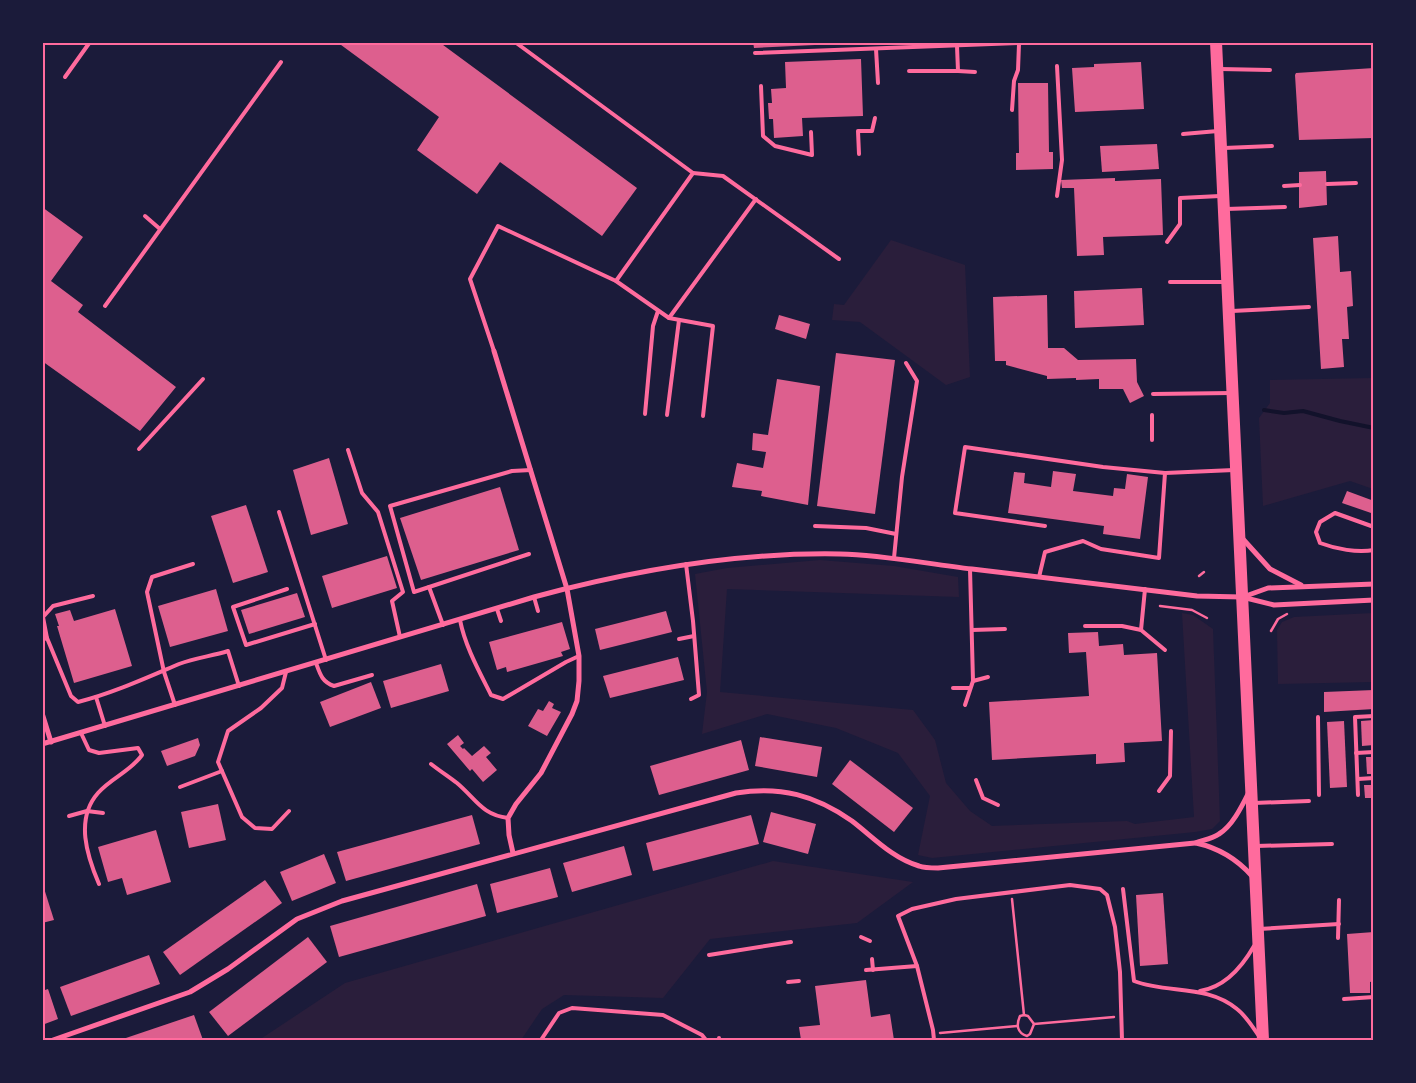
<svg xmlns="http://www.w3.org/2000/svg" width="1416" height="1083" font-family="'Open Sans',sans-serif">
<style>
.green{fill:#2a1e3b}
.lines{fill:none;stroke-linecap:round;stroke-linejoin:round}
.stream{stroke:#12122b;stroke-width:4}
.building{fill:#dd5f8e}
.path{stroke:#ff6b9d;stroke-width:2.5}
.service{stroke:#ff6b9d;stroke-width:4}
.minor{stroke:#ff6b9d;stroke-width:5}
.primary{stroke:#ff6b9d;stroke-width:12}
.neatline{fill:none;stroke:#ff6b9d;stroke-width:2}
</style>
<rect width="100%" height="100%" fill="#1b1b3a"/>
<g class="green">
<path d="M891 240 965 265 970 377 946 385 860 322 832 320 834 304 844 305Z"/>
<path d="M1373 378V489L1350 481 1263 506 1259 418 1270 403V380Z"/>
<path d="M820 560 894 566 958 577 959 597 727 589 720 692 913 710 935 740 946 783 970 811 992 826 1127 821 1135 824 1194 817 1182 613 1193 615 1213 629 1220 821 1212 829 1195 832 932 858 918 855 930 796 898 753 836 728 767 714 702 734 707 692 695 574 727 568Z"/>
<path d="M1373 613V682L1278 684 1277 630 1282 622 1294 617Z"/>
<path d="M773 861 913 882 857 923 710 939 663 998 564 995 542 1009 521 1040H259L345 983Z"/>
</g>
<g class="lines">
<path class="stream" d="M1264 410 1284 413 1303 411 1340 421 1374 428"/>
</g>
<g class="building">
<path d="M337 42H439L637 188 602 236 500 162 477 194 417 150 439 117Z"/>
<path d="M753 42H836V44L754 48Z"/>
<path d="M861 59 863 116 802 118 803 136 774 138 773 119H769L768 103H772L771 89 786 88 785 62Z"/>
<path d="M1141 62 1144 109 1075 112 1072 68 1094 67V64Z"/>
<path d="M1374 68V138L1299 140 1295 75 1296 73Z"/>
<path d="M1018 83H1048L1049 152H1053V169L1016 170V153H1019Z"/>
<path d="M1157 144 1159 169 1102 172 1100 146Z"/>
<path d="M1326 171 1327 205 1299 208V172Z"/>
<path d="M1115 178V181L1161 179 1163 235 1103 237 1104 255 1077 256 1074 188H1062L1061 180Z"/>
<path d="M42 207 83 237 51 281 83 305 78 312 176 387 140 431 42 361Z"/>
<path d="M1338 236 1340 272 1351 271 1353 306 1347 307 1349 339H1342L1344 367 1321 369 1313 238Z"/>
<path d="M1142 288 1144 325 1075 328 1074 291Z"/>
<path d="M1047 295 1048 348H1064L1078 360 1136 359 1137 382 1144 396 1130 403 1123 389H1099V379L1076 380V378L1047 379V376L1006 365V361H995L993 297Z"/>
<path d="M779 315 810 324 806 339 775 329Z"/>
<path d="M836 353 895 360 875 514 817 506Z"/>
<path d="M777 379 820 386 808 505 761 496 762 491 732 487 737 463 763 468 766 452 752 450 753 433 768 435Z"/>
<path d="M329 458 348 524 311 535 293 470Z"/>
<path d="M1053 471 1076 474 1073 491 1113 496 1114 488 1125 489 1127 474 1148 477 1140 539 1103 534 1104 526 1008 513 1014 472 1025 473 1024 483 1051 487Z"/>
<path d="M500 487 519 550 421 580 400 518Z"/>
<path d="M1347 491 1374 501V514L1342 503Z"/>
<path d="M246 505 268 572 233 583 211 516Z"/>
<path d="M387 556 397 588 332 608 322 576Z"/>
<path d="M216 589 228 631 170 647 158 606Z"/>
<path d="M297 593 305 617 249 634 241 610Z"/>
<path d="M115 609 132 666 74 683 57 626H59L55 614 70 610 74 621Z"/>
<path d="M666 611 672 632 600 650 595 629Z"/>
<path d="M562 622 570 649 561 652 563 656 507 672 506 667 497 670 489 642Z"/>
<path d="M1098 632 1099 646 1123 644 1124 655 1157 653 1162 741 1124 743 1125 762 1096 764V754L992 760 989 702 1089 696 1086 652 1069 653 1068 633Z"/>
<path d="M678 657 684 680 610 698 603 676Z"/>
<path d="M441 664 449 691 391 708 383 681Z"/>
<path d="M371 682 381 708 330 727 320 702Z"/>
<path d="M1374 690V709L1324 712V692Z"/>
<path d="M549 701 554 704 552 708 561 712 547 736 528 726 538 709 543 711Z"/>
<path d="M1374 720V745L1362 746 1361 721Z"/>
<path d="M1344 721 1347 787 1330 788 1327 722Z"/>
<path d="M458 735 464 743 460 746 463 749 464 748 472 756 484 746 491 753 486 757 497 770 483 782 472 769 470 771 447 744Z"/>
<path d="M760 737 822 747 817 777 755 766Z"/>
<path d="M198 738 200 745 195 756 167 766 161 751Z"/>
<path d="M741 740 749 770 659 795 650 766Z"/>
<path d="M1366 757H1374V774H1367Z"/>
<path d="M850 760 913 808 894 832 832 784Z"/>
<path d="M1364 785H1374V798H1365Z"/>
<path d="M218 804 226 840 189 848 181 812Z"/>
<path d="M771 812 816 824 808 854 763 842Z"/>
<path d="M472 815 480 844 346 881 337 852Z"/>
<path d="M751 815 759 844 653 871 646 843Z"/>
<path d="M156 830 171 882 127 895 122 878 108 882 98 847Z"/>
<path d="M624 846 632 875 572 892 563 863Z"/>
<path d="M324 854 336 883 292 901 280 872Z"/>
<path d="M550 868 558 897 497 913 490 884Z"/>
<path d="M265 880 282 903 180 975 163 952Z"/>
<path d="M42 882 54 920 42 923Z"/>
<path d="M477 884 486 916 339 957 330 926Z"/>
<path d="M1163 893 1168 964 1140 966 1136 895Z"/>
<path d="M1374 932V981L1370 982V993H1350L1347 934Z"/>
<path d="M308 937 327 962 228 1036 209 1012Z"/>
<path d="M149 955 160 984 71 1016 60 987Z"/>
<path d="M866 980 871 1017 890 1014 894 1040H801L799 1027 820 1025 815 986Z"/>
<path d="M48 989 58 1019 42 1025V991Z"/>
<path d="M194 1015 203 1040H120Z"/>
</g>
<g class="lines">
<g class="path">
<path d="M1199 576 1204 572"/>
<path d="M1160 606 1192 610 1207 618"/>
<path d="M1271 631 1278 619 1287 614"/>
<path d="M1012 899 1024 1015"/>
<path d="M1024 1015 1028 1016 1034 1024 1030 1034 1027 1036C1017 1033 1016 1025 1020 1016Z"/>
<path d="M1034 1024 1114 1017"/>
<path d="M940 1033 1017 1026"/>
</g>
<g class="service">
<path d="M515 42 693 173 616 281 669 318 756 199"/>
<path d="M876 49 878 83"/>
<path d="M755 53 1047 42"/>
<path d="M1220 69 1270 70"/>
<path d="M909 71H958L957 46"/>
<path d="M958 71 975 72"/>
<path d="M65 77 90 42"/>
<path d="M761 86 763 136 775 146 812 155 811 132"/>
<path d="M1012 110 1014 81 1018 70 1019 44"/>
<path d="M1183 134 1218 131"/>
<path d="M1224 148 1272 146"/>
<path d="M859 154 858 131H872L875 118"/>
<path d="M693 173 723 176 839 259"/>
<path d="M1327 184 1356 183"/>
<path d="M1284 186 1300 185"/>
<path d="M1057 196 1062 160 1057 66"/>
<path d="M1226 209 1285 207"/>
<path d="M145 216 160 229"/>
<path d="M1167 242 1180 224V198L1220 196"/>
<path d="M1170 282H1225"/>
<path d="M105 306 281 62"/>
<path d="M1232 311 1309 307"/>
<path d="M669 318 713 326 703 416"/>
<path d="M494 351 470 279 498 226 616 281"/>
<path d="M1153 394 1231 393"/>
<path d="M645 414 653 326 658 311"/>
<path d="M667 415 679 320"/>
<path d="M1152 415V440"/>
<path d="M139 449 203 379"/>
<path d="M348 450 362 493 378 512 403 592 392 601 400 637"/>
<path d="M279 512 326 660"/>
<path d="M815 526 866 528 896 534"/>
<path d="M1045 526 955 513 965 447 1103 467 1165 473"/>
<path d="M1374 527 1335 513 1320 522 1316 532 1320 543C1336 549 1357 553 1374 550"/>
<path d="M529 554 414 592 390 506 512 471 531 470"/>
<path d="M894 558 902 477 917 381 906 363"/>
<path d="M686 564 693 621 699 695 691 699"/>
<path d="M1039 577 1045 552 1083 541 1101 549 1159 558 1165 473 1234 470"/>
<path d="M429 587 443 625"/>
<path d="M287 589 233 607 246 645 315 624"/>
<path d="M534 597 538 611"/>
<path d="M497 609 501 621"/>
<path d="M460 620C465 646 479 671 491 695L503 699 566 662 579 656"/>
<path d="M1085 626H1122L1141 630 1165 650"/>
<path d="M972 630 1005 629"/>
<path d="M1141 630 1145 589"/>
<path d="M47 638 43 617 53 606 93 596"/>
<path d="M679 639 694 636"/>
<path d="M42 640 47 638 71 696 78 702C113 693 146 678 179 664 195 658 212 656 228 651L239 686"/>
<path d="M316 663C320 674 322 682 334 686L372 675"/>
<path d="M286 672 282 688 261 708 228 731 218 762 242 817 255 828 272 829 289 811"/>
<path d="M973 681 988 677"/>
<path d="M953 688H970"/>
<path d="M96 697 105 726"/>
<path d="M175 705 164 672 147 592 152 577 193 564"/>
<path d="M965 705 973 681 970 569"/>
<path d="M1318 717 1319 795"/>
<path d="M81 733 89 750 99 753 138 748 142 755C131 771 111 778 98 793 75 819 87 856 99 884"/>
<path d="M1356 753 1374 752"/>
<path d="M431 764C440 771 449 777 457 783 476 799 482 815 508 818"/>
<path d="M1358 779 1374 778"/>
<path d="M976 780 983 798 998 805"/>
<path d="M180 787 222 771"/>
<path d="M1159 791 1170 776 1171 731"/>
<path d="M1358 795 1355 717 1374 716"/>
<path d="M1254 803 1309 801"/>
<path d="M69 816 87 811 103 813"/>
<path d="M1256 846 1332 844"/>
<path d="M1123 889 1134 981C1168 994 1207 984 1237 1009 1246 1016 1252 1026 1259 1036"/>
<path d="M1259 929 1339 924"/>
<path d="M861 937 870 941"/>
<path d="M1338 938 1339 900"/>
<path d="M709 955 791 942"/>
<path d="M872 959 873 970"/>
<path d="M866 970 917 966"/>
<path d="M788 982 799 981"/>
<path d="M1200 991C1225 987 1242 967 1254 946"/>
<path d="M1344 999 1374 997"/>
<path d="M541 1040 559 1013 572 1008 663 1015 702 1035 706 1040"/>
<path d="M719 1040V1038"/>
<path d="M934 1040 933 1030 917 966 898 916 912 909 956 899 1070 885 1100 889 1107 895 1115 927 1120 972 1122 1040"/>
</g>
<g class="minor">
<path d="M494 351 567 589 579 656V681L577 701 572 714 541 773 516 804 508 818 509 835 513 853"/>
<path d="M1242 538 1270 569 1301 585"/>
<path d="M1243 597 1268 588 1374 584"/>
<path d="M42 713 51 742"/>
<path d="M42 744 534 597C634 570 736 552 840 554 884 555 928 564 972 569 1047 578 1122 587 1197 596L1242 597 1274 605 1374 600"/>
<path d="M1196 843C1219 848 1236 858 1252 876"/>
<path d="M53 1040 190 992 228 969 297 919 342 901 736 793C781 786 815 795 852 821 873 837 892 858 919 866 924 868 931 868 938 868L1195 843C1203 840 1212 839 1219 834 1232 826 1241 808 1248 794"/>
</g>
<path class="primary" d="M1216 42 1263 1040"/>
</g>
<rect width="1416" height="1083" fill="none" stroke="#1b1b3a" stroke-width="88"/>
<rect x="44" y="44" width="1328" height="995" class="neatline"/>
</svg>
